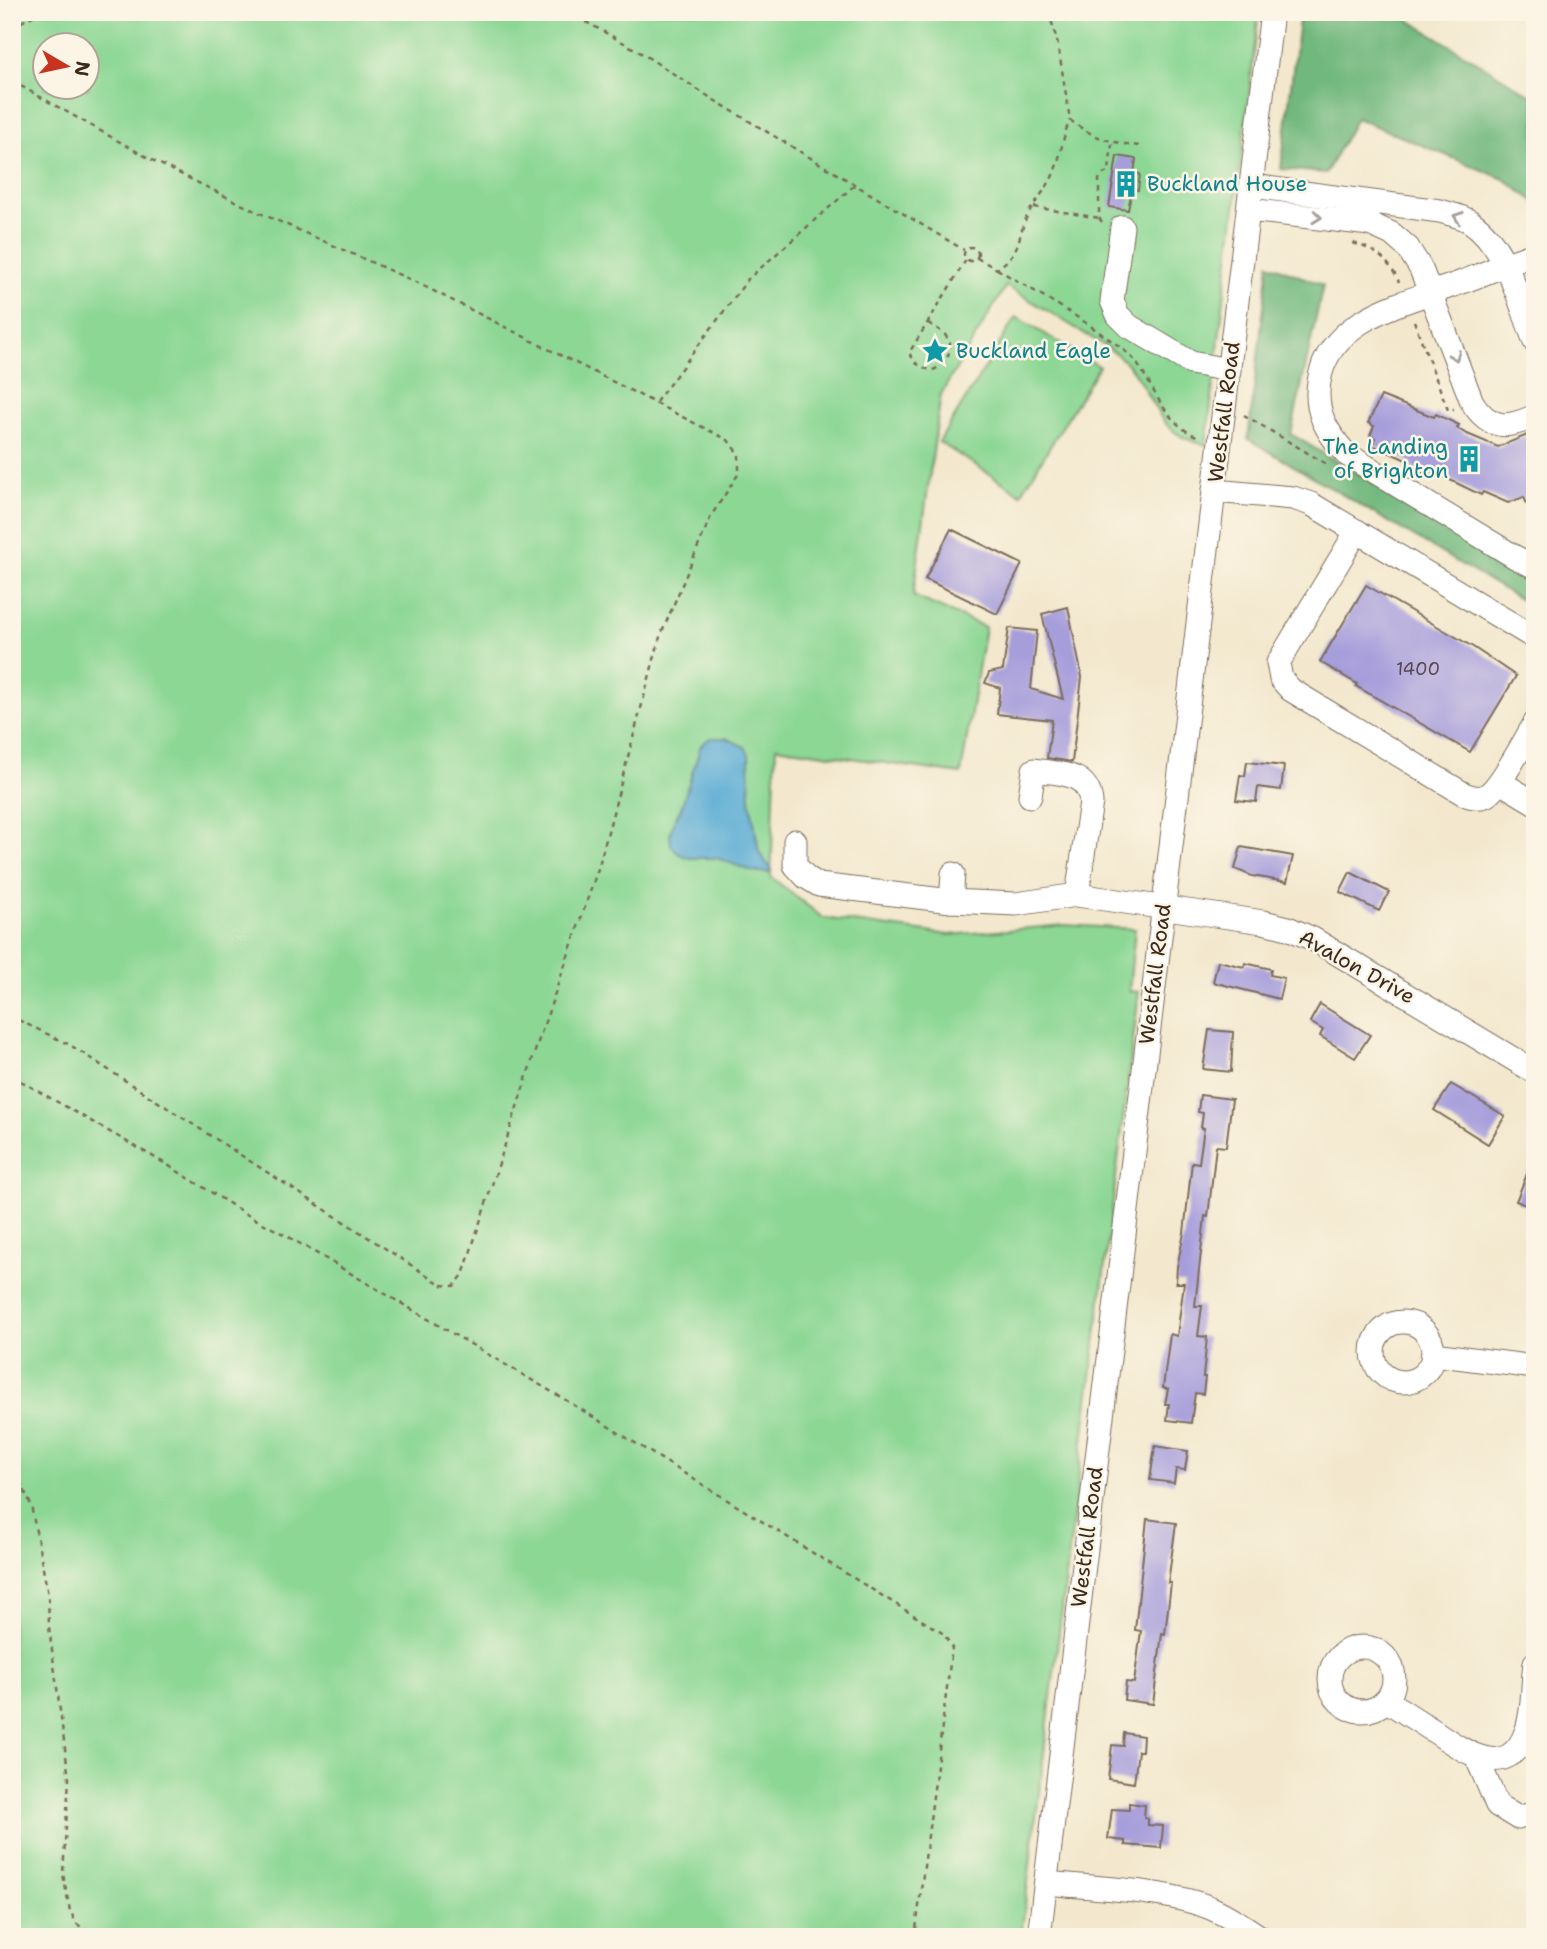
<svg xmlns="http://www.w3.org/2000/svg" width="1547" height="1949" font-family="'Shantell Sans',sans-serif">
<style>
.green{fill:#8cd794;stroke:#648059;stroke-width:2;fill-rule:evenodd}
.forest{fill:#71b87e;stroke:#56714e;stroke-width:2}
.water{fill:#58abd4;stroke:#4a6a79;stroke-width:2}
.building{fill:#a69ddb}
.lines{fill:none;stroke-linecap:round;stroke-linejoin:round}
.minor-casing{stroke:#7b6c5c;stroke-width:25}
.path{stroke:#7b6c5c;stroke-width:2.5;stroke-dasharray:5 5;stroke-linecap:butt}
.minor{stroke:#fff;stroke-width:23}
.oneway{stroke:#a79f9a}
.labels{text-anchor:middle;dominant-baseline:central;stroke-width:5;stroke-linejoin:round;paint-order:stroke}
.number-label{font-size:18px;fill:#56474d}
.culture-label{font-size:21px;fill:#0d838f;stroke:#fcf5e5;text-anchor:start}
.street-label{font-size:21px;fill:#3b2a1e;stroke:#fcf5e5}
</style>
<rect width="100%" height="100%" fill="#fcf5e5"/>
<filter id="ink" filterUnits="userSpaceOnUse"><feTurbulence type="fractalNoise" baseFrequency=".0143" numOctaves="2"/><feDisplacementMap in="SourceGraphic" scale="14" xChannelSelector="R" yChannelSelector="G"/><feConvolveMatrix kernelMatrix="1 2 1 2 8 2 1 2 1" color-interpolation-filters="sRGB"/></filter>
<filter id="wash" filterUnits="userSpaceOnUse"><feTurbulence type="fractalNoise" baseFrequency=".00686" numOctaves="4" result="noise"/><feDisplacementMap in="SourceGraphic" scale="28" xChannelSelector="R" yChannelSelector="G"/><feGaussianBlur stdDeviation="1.57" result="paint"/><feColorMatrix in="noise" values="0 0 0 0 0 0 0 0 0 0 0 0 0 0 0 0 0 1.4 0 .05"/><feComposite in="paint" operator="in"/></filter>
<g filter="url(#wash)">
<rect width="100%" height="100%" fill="#f3e8ce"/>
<g class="green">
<path d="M12 12H1259L1206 445C1155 435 1157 399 1129 366 1115 350 1095 340 1077 329 1053 314 1030 300 1006 286L941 394 913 596 985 627 961 774 776 747 771 877 823 918 949 935 1065 925 1135 929 1129 991 1139 992 1021 1937H12ZM46 46H88V88H46Z"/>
<path d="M1016 317 1099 366 1021 494 939 442Z"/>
</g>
<g class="forest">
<path d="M1300 12H1396L1535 98V202L1504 179 1356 118 1326 173 1281 169Z"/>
<path d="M1269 264 1323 285 1291 434 1535 580V608L1248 439Z"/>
</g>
<path class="water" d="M710 738H726L745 747 749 754 750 799 759 852 771 869 769 873 751 871 717 858H690L679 854 671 846 670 834 673 823 681 808 701 745Z"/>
<g id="blocks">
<g class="building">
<path d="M1117 156 1136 159 1134 173 1140 174 1138 190 1132 189 1128 210 1109 207Z"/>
<path d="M1381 396 1434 417 1436 414 1459 425 1457 428 1465 433 1498 447 1535 432V523L1524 497 1508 503 1483 492 1481 495 1446 478 1436 474 1434 478 1411 468 1413 465 1404 459 1372 445 1375 438 1370 436 1374 426 1368 423Z"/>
<path d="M951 529 1022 564 997 614 925 579Z"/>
<path d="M1366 585 1473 647 1516 676 1470 752 1356 686 1357 684 1320 662Z"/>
<path d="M1068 607 1082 677 1072 762 1047 758 1052 720 997 714 1000 688 985 683 989 673 1003 670 1009 628 1037 631 1031 689 1063 699 1042 614Z"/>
<path d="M1247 762 1284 766 1281 790 1258 787 1256 802 1236 800 1240 775 1245 776Z"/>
<path d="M1241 847 1293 856 1287 882 1252 876 1235 869Z"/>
<path d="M1350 872 1389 892 1379 911 1340 892Z"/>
<path d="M1218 961 1244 967 1245 963 1271 969 1270 975 1284 978 1279 999 1213 982Z"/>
<path d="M1320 1004 1370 1035 1355 1058 1320 1036 1323 1030 1310 1022Z"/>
<path d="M1209 1030 1233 1032 1231 1072 1203 1069Z"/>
<path d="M1451 1084 1505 1116 1488 1144 1434 1110Z"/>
<path d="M1200 1095 1232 1099 1226 1147 1216 1146 1208 1217 1205 1216 1195 1306H1202L1198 1336 1207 1337 1203 1377H1205L1203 1394 1195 1393 1191 1423 1167 1420 1169 1404H1165L1168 1389 1163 1388 1170 1334 1177 1336 1184 1283H1176L1177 1267 1184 1233 1192 1162 1199 1163 1204 1128H1201L1203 1113 1198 1112Z"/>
<path d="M1534 1157H1535V1209L1516 1201Z"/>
<path d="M1155 1446 1188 1451 1185 1470 1176 1469 1174 1483 1150 1480Z"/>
<path d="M1147 1519 1176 1523 1168 1583H1171L1165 1634 1162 1633 1153 1704 1124 1700 1126 1682 1134 1683 1141 1631 1135 1630Z"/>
<path d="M1124 1733 1143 1736 1142 1751H1138L1134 1783 1108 1779 1112 1745 1123 1746Z"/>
<path d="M1129 1803 1145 1805 1144 1818 1148 1819V1825L1163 1826 1161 1848 1125 1845V1841L1108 1839 1112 1809 1129 1810Z"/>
</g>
</g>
</g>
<g filter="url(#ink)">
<use href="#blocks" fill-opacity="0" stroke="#7b6c5c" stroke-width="2"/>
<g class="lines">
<defs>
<g id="minor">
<path d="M1252 186 1440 211C1450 214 1462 216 1471 222 1506 245 1520 304 1535 342"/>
<path d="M1249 210 1370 224 1392 234 1408 248 1421 269 1472 402C1490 430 1507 429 1535 416"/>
<path d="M1122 227 1112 301 1118 315 1129 326 1191 363 1229 370"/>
<path d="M1535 254C1507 263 1482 275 1454 285 1403 303 1328 319 1319 382 1314 412 1327 432 1346 454L1515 557 1535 567"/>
<path d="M1214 491 1293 498 1311 504 1535 638"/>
<path d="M1357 531 1278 663 1281 679 1291 690 1464 794C1471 797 1478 799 1485 796 1500 789 1525 739 1535 723"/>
<path d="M1500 782 1535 803"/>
<path d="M1030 796 1034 770C1058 774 1088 771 1091 802L1077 895"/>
<path d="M795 841V865L806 877 819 885 951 901 1016 904 1077 895 1263 922 1288 928 1313 939 1535 1072"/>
<path d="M951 901 953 874"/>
<circle cx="1403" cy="1352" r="30"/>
<path d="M1433 1354 1535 1367"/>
<circle cx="1362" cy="1679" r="32"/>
<path d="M1387 1701C1404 1712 1420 1722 1437 1733 1465 1752 1508 1782 1526 1732 1534 1712 1532 1684 1535 1663"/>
<path d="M1477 1758 1497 1805 1518 1818 1535 1813"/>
<path d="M1046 1883C1093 1888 1171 1890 1213 1909 1229 1916 1245 1927 1260 1937"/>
<path d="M1039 1937 1272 12"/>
</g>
</defs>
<use href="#minor" class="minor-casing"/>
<g class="path">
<path d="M568 12 635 49 714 100 964 250"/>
<path d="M1049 12 1058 45 1070 120C1095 139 1110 142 1139 146"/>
<path d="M12 27 40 12"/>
<path d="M12 81 152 160 251 209 418 283 728 440 739 455V473L711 516 660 637 598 869 537 1045 463 1275 454 1286 442 1285 70 1045 12 1017"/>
<path d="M1034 207 1099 218"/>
<path d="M1102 222 1099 218V180L1101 175 1109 171 1112 144"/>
<path d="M1353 243C1376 250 1388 259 1399 282"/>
<circle cx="971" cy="254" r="7"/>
<path d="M977 258 997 269C1023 250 1016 239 1028 214 1037 198 1051 185 1056 167 1062 151 1063 135 1070 120"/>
<path d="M997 269C1034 291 1072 312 1106 337 1116 344 1128 352 1135 361 1156 389 1164 424 1199 437"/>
<path d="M1414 321 1448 410 1454 409"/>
<path d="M928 323 944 333 950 343C950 357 945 365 931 371L917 364 909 353 966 260"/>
<path d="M656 402 748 279 856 184"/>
<path d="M1244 415 1328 465"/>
<path d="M12 1076 166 1164 246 1214 287 1236 569 1402 944 1634 952 1648 915 1937"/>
<path d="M12 1463 31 1505 48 1595 49 1627 69 1779 63 1874 70 1911 77 1924 95 1937"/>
</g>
<use href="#minor" class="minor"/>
</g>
<defs><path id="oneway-chevron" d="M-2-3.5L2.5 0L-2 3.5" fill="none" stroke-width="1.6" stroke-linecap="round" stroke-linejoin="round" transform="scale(1.75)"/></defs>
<g class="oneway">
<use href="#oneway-chevron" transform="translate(1317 217) rotate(6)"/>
<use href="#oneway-chevron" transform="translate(1458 217) rotate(-161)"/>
<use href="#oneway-chevron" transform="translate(1455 356) rotate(69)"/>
</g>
</g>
<defs>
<symbol id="building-bare" viewBox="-9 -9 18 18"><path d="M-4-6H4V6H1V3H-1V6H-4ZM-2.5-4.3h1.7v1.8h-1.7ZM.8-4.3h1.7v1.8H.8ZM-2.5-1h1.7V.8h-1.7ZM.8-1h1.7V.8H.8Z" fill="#0f9aa8" stroke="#fcf5e5" stroke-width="2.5" paint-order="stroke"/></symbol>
<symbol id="sight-bare" viewBox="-9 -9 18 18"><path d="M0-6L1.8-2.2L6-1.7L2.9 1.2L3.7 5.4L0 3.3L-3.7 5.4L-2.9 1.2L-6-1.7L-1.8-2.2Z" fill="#0f9aa8" stroke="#fcf5e5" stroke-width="2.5" paint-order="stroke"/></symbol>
</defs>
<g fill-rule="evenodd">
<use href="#building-bare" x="1107" y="165" width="38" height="38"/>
<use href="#sight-bare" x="916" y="332" width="38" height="38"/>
<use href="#building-bare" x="1450" y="440" width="38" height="38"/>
</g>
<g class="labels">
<g class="number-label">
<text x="1418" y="669">1400</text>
</g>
<g class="culture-label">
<text x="1147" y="184">Buckland House</text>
<text x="956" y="351">Buckland Eagle</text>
<text x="1448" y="447" text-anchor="end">The Landing<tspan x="1448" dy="24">of Brighton</tspan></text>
</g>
<g class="street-label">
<text transform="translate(1224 412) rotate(-83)">Westfall Road</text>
<text transform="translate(1357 967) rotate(29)">Avalon Drive</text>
<text transform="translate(1155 974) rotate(-83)">Westfall Road</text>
<text transform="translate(1087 1537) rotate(-83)">Westfall Road</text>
</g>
</g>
<rect width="1547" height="1949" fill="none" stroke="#fcf5e5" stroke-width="42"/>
<g transform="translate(66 66) rotate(99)"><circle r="33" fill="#fcf5e5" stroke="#afa495" stroke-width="2"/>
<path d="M0-5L12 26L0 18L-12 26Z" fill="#c8321e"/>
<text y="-10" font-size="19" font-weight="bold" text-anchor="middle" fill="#3b2a1e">N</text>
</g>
</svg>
